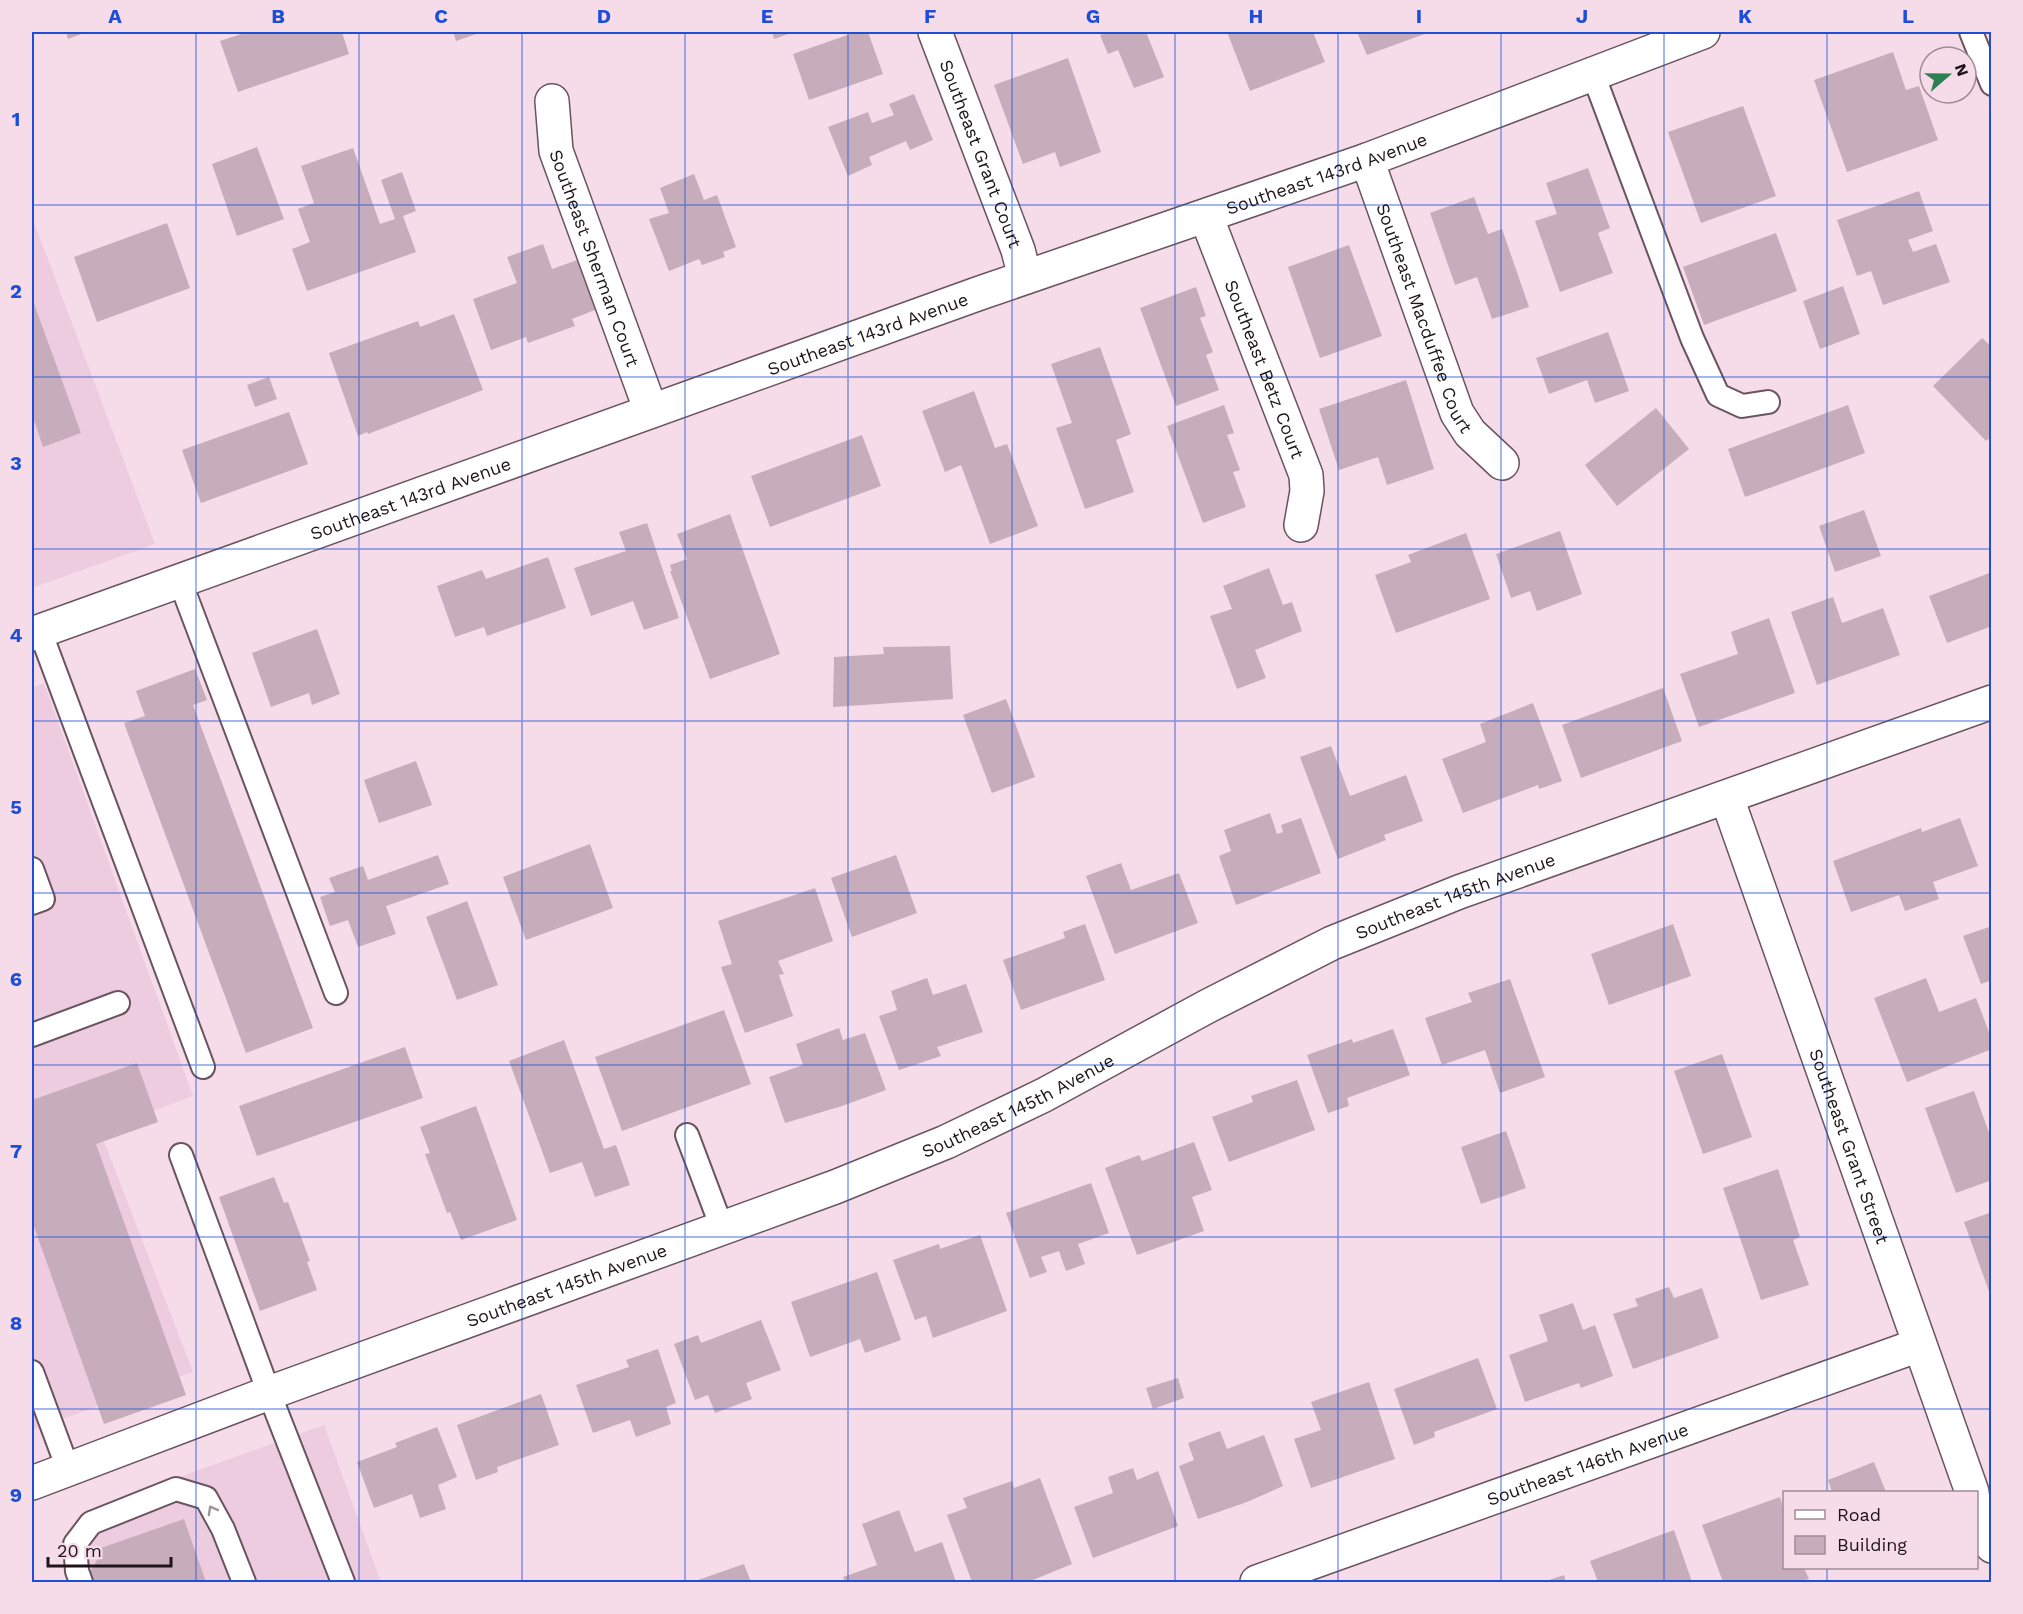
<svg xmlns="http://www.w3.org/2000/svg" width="2023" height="1614" font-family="'Work Sans',sans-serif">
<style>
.built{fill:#eeccdf}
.building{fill:#c7adbb}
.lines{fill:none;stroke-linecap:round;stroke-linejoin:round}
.lane-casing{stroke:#6a5460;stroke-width:26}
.street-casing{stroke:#6a5460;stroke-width:36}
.lane{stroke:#fff;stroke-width:22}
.street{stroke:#fff;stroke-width:33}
.oneway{stroke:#9a9698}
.grid{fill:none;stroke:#1d4ed8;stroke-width:1.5;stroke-opacity:0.55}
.labels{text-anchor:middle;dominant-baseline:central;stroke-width:6;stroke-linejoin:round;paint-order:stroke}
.street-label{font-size:18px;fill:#1e151a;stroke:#f6dbe9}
.neatline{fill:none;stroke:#1d4ed8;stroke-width:2}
.grid-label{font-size:20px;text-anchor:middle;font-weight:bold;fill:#1d4ed8}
</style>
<rect width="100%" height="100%" fill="#f6dbe9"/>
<g class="built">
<path d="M32 217 155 544 32 588Z"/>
<path d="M44 683 193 1096 100 1131 193 1372 35 1429 32 1427V688Z"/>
<path d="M324 1425 381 1582H73L66 1564 88 1510Z"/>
</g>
<g class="building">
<path d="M66 32H87L68 39Z"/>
<path d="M247 32H342L349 54 238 92 220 41Z"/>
<path d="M453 32H482L456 41Z"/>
<path d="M772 32H794L774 39Z"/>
<path d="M856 32H868L883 74 809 100 793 54Z"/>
<path d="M1109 32H1146L1164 77 1134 88 1118 50 1108 54 1100 35Z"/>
<path d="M1227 32H1313L1325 62 1250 91Z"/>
<path d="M1357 32H1430L1367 55Z"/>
<path d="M1893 52 1906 90 1919 86 1938 140 1847 172 1814 80Z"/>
<path d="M1068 58 1101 152 1060 167 1055 152 1023 164 994 85Z"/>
<path d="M914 94 933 140 910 150 906 141 869 157 872 165 848 176 828 127 868 112 872 123 894 115 889 104Z"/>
<path d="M1743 106 1776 196 1701 223 1668 132Z"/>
<path d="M257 147 284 219 237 236 212 164Z"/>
<path d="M353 148 380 224 395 219 381 180 402 172 416 211 403 216 416 252 307 291 292 249 310 242 298 209 314 203 301 166Z"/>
<path d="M1588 168 1610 228 1598 233 1613 273 1560 292 1535 221 1557 214 1546 183Z"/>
<path d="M694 174 704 200 717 195 736 247 723 252 725 257 702 265 699 259 669 271 649 219 669 213 660 188Z"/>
<path d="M1919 191 1933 231 1908 240 1913 252 1936 244 1950 282 1883 305 1871 271 1857 276 1837 220Z"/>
<path d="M1474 197 1488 234 1502 229 1529 307 1492 319 1477 277 1455 285 1430 213Z"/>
<path d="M167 223 190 288 97 322 74 257Z"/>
<path d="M1776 233 1797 291 1704 325 1683 267Z"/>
<path d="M543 244 552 269 583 258 600 308 572 319 575 326 528 343 526 337 491 350 473 299 517 283 507 257Z"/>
<path d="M1349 245 1382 336 1320 358 1288 267Z"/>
<path d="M1843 286 1860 334 1820 349 1803 301Z"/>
<path d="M1196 287 1206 316 1200 318 1213 352 1206 355 1219 390 1176 406 1140 308Z"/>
<path d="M32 298 81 433 43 447 32 414Z"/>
<path d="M454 314 483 390 368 434 367 432 358 436 329 353 418 321 420 327Z"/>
<path d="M1608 332 1629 391 1595 403 1587 380 1549 394 1536 358Z"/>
<path d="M1982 338 1992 347V436L1986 441 1933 386Z"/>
<path d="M1100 347 1131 434 1116 440 1134 492 1085 509 1056 428 1072 423 1051 364Z"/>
<path d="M269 377 277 399 255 407 247 385Z"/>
<path d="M1406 380 1434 469 1387 485 1378 457 1339 470 1319 409Z"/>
<path d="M974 391 995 448 1007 444 1038 526 990 544 961 465 945 472 922 411Z"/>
<path d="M1224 405 1234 433 1227 435 1240 470 1233 472 1246 507 1203 523 1167 426Z"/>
<path d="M1848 405 1865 453 1745 497 1728 449Z"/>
<path d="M1656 408 1689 449 1617 506 1585 465Z"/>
<path d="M289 412 308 464 201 503 182 450Z"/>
<path d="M862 435 881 486 770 527 751 476Z"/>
<path d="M1864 510 1881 556 1835 572 1819 526Z"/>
<path d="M730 514 780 654 710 679 670 571H672L670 565 687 559 677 534Z"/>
<path d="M647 523 679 618 644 630 633 601 591 616 574 568 626 551 619 532Z"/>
<path d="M1560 531 1582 594 1537 611 1530 591 1511 598 1496 554Z"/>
<path d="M1466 533 1490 599 1396 633 1375 575 1411 562 1408 555Z"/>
<path d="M548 557 566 608 487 636 484 627 455 637 437 586 482 570 486 579Z"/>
<path d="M1269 568 1283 605 1292 602 1302 631 1255 650 1266 678 1237 689 1210 616 1232 609 1223 586Z"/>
<path d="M1992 572V626L1947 643 1929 596Z"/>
<path d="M1833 597 1842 623 1883 608 1900 655 1817 685 1791 612Z"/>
<path d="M1769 618 1795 693 1699 727 1680 674 1738 654 1731 632Z"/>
<path d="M317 629 340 694 312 705 309 693 271 707 252 653Z"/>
<path d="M950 646 953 699 833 707 834 657 884 654 883 647Z"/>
<path d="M195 669 207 700 193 705 313 1028 246 1053 124 723 145 716 136 691Z"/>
<path d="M1663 688 1682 741 1581 778 1562 725Z"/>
<path d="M1006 699 1035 777 992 793 963 715Z"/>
<path d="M1533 703 1562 781 1539 789 1538 785 1463 813 1442 759 1486 742 1480 724Z"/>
<path d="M1331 746 1350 796 1406 775 1423 821 1384 835 1386 840 1338 859 1300 757Z"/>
<path d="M416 761 432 805 379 823 364 780Z"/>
<path d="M1270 813 1277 834 1283 832 1281 825 1301 818 1321 873 1236 905 1219 856 1231 851 1224 830Z"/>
<path d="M1960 818 1978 866 1933 882 1939 899 1905 911 1899 895 1851 912 1833 861 1921 828 1922 832Z"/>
<path d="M590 844 613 908 526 940 503 877Z"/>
<path d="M438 855 449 884 386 906 396 934 358 947 348 920 330 926 320 897 335 892 329 878 363 866 368 880Z"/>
<path d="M896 855 917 913 852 937 831 878Z"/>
<path d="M1121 863 1131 890 1179 873 1198 923 1115 954 1086 876Z"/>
<path d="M815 888 833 941 778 961 784 974 779 975 793 1016 745 1033 721 967 732 964 718 921Z"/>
<path d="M467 901 498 985 457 1000 426 917Z"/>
<path d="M1085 924 1105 980 1021 1010 1003 960 1065 938 1063 932Z"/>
<path d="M1673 924 1691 976 1609 1005 1591 954Z"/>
<path d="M1992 926V980L1981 984 1963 936Z"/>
<path d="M927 978 933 995 966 984 983 1032 937 1047 941 1056 899 1070 879 1016 897 1010 891 991Z"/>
<path d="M1926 978 1939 1012 1976 998 1992 1040V1049L1907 1082 1874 998Z"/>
<path d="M1510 979 1545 1077 1500 1093 1485 1050 1442 1065 1425 1018 1472 1002 1468 993Z"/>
<path d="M724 1010 751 1084 622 1131 595 1057Z"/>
<path d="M839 1028 843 1040 865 1033 886 1090 842 1106 785 1123 769 1077 803 1065 796 1044Z"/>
<path d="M1393 1029 1410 1075 1347 1098 1349 1106 1328 1113 1307 1055 1352 1039 1353 1043Z"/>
<path d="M564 1040 604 1149 616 1145 630 1185 595 1197 582 1162 550 1173 509 1061Z"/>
<path d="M405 1047 423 1098 257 1156 239 1106Z"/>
<path d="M1722 1054 1752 1137 1703 1154 1674 1071Z"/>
<path d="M137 1063 158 1122 96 1144 186 1395 104 1424 32 1221V1100Z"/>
<path d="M1297 1080 1315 1130 1229 1162 1212 1117 1253 1102 1251 1096Z"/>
<path d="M1974 1091 1992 1141V1180L1956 1193 1925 1108Z"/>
<path d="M476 1106 517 1220 461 1240 450 1212 447 1213 425 1154 430 1153 420 1127Z"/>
<path d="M1506 1131 1526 1188 1481 1204 1461 1147Z"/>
<path d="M1194 1142 1212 1190 1192 1197 1204 1231 1137 1255 1105 1168 1139 1155 1142 1161Z"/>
<path d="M1778 1169 1800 1237 1793 1240 1809 1285 1761 1300 1723 1188Z"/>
<path d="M274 1177 284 1203 288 1202 310 1261 307 1262 317 1290 260 1311 219 1197Z"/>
<path d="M1091 1183 1109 1233 1078 1244 1085 1264 1066 1271 1059 1251 1041 1257 1047 1272 1030 1278 1006 1213Z"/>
<path d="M1992 1212V1297H1991L1964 1222Z"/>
<path d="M980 1235 1007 1311 933 1338 926 1316 915 1320 893 1260 939 1244 940 1249Z"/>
<path d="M877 1272 901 1340 865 1353 860 1339 810 1357 791 1302Z"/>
<path d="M1669 1287 1674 1298 1702 1288 1719 1338 1633 1369 1613 1314 1638 1306 1635 1299Z"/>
<path d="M1573 1303 1583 1330 1595 1325 1613 1376 1581 1388 1579 1383 1525 1402 1509 1355 1548 1341 1539 1315Z"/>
<path d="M761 1320 781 1370 746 1383 752 1399 715 1413 708 1395 695 1400 674 1344 698 1335 701 1343Z"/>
<path d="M658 1349 676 1403 666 1407 671 1424 636 1437 630 1420 593 1433 576 1385 629 1367 626 1360Z"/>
<path d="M1478 1358 1497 1409 1434 1432 1435 1437 1414 1445 1394 1389Z"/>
<path d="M1178 1378 1184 1398 1153 1409 1146 1388Z"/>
<path d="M1369 1382 1395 1459 1311 1488 1294 1439 1321 1430 1311 1402Z"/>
<path d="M541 1394 559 1445 497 1467 498 1472 476 1480 457 1425Z"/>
<path d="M437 1427 457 1477 438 1485 446 1509 420 1518 412 1494 374 1508 357 1462 397 1447 395 1443Z"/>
<path d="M1220 1431 1227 1449 1264 1435 1283 1486 1247 1502 1198 1519 1179 1466 1194 1460 1188 1443Z"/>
<path d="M1874 1462 1886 1492H1832L1828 1480Z"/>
<path d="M1133 1468 1137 1480 1158 1471 1178 1526 1093 1558 1074 1507 1113 1493 1108 1477Z"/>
<path d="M1040 1478 1072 1564 1028 1582H972L947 1515 967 1508 963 1498 1012 1481 1014 1488Z"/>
<path d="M1780 1497 1784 1511V1568H1804L1809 1579 1798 1582H1723L1702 1525Z"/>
<path d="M899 1510 915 1552 942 1542 956 1582H845L843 1577 877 1565 862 1524Z"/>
<path d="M184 1519 206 1582H90L89 1573 102 1552 101 1548Z"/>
<path d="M1674 1530 1692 1582H1598L1590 1561Z"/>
<path d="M744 1564 751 1582H692Z"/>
<path d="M1564 1575 1566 1582H1543Z"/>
</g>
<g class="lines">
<defs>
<g id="lane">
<path d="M1971 32 1992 84"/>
<path d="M1593 74 1692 338 1718 395 1742 406 1768 402"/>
<path d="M180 581 336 993"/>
<path d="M40 631 203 1067"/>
<path d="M32 869 43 899 32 903"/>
<path d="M32 1035 118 1003"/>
<path d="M687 1135 722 1228"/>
<path d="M181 1155 269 1393 343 1582"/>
<path d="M32 1372 68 1469"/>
<path d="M81 1582 77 1571 75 1544 91 1523 176 1489 206 1498 223 1529 244 1582"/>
</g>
<g id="street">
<path id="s1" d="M935 32 1018 250 1025 277"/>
<path id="s2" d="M552 101 556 151 651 411"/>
<path id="s3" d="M1367 160 1457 413 1470 433 1502 463"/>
<path id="s4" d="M1206 216 1306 475 1307 491 1301 525"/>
<path id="s5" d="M32 634 980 293 1367 160 1703 32"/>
<path id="s6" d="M1727 798 1972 1492"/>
<path id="s7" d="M32 1483 269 1393 835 1187 946 1142 1044 1095 1208 1006 1332 943 1459 892 1992 702"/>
<path d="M1976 1504 1992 1546"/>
<path id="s8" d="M1257 1582 1919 1345"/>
</g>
</defs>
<use href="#lane" class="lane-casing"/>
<use href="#street" class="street-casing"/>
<use href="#lane" class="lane"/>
<use href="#street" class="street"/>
</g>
<defs><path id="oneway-chevron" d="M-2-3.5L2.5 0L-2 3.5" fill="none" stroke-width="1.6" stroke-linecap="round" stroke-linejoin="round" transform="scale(1.5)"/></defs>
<use class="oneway" href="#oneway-chevron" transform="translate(212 1510) rotate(-119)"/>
<path class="grid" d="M196 32V1582M359 32V1582M522 32V1582M685 32V1582M848 32V1582M1012 32V1582M1175 32V1582M1338 32V1582M1501 32V1582M1664 32V1582M1827 32V1492M32 205H1992M32 377H1992M32 549H1992M32 721H1992M32 893H1992M32 1065H1992M32 1237H1992M32 1409H1992M1827 1568V1582"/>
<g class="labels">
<g class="street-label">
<text stroke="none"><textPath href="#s1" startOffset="130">Southeast Grant Court</textPath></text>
<text stroke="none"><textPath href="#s5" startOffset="1374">Southeast 143rd Avenue</textPath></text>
<text stroke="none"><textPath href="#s2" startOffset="164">Southeast Sherman Court</textPath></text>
<text stroke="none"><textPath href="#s3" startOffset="168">Southeast Macduffee Court</textPath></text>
<text stroke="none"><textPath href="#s5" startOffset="888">Southeast 143rd Avenue</textPath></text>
<text stroke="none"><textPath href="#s4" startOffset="164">Southeast Betz Court</textPath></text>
<text stroke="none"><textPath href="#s5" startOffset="402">Southeast 143rd Avenue</textPath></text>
<text stroke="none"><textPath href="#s7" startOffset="1542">Southeast 145th Avenue</textPath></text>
<text stroke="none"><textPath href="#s7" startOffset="1056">Southeast 145th Avenue</textPath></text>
<text stroke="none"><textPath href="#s6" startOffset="369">Southeast Grant Street</textPath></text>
<text stroke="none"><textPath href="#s7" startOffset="570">Southeast 145th Avenue</textPath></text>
<text stroke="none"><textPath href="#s8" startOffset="351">Southeast 146th Avenue</textPath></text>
</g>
</g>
<rect width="2023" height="1614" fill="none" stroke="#f6dbe9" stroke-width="66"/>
<rect x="1783" y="1491" width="195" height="78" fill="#f6dbe9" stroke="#a08c96" stroke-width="1.5"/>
<rect x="1795" y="1510" width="30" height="9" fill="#ffffff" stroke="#a08c96" stroke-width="1.5"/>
<text x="1837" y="1521" font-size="18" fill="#1e151a">Road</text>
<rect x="1795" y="1536" width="30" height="18" fill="#c7adbb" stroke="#a08c96" stroke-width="1.5"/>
<text x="1837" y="1551" font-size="18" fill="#1e151a">Building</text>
<g transform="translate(1948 75) rotate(70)"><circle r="28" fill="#f6dbe9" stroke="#a08c96" stroke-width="1.5"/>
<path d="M0-4.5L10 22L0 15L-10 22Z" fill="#2c8053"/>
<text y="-9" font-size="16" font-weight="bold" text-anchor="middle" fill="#1e151a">N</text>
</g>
<path d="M48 1557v9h123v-9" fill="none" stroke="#1e151a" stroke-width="3"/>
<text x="57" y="1557" font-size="18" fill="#1e151a" stroke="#f6dbe9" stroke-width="4.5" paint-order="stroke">20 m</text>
<rect x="33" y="33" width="1957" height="1548" class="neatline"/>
<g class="grid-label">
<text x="115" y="23">A</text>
<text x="278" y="23">B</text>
<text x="441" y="23">C</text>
<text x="604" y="23">D</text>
<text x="767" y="23">E</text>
<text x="930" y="23">F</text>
<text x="1093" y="23">G</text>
<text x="1256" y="23">H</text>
<text x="1419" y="23">I</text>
<text x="1582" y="23">J</text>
<text x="1745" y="23">K</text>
<text x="1908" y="23">L</text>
<text x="16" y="126">1</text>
<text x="16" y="298">2</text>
<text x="16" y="470">3</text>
<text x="16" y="642">4</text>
<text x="16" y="814">5</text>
<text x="16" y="986">6</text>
<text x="16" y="1158">7</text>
<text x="16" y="1330">8</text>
<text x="16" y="1502">9</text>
</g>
</svg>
